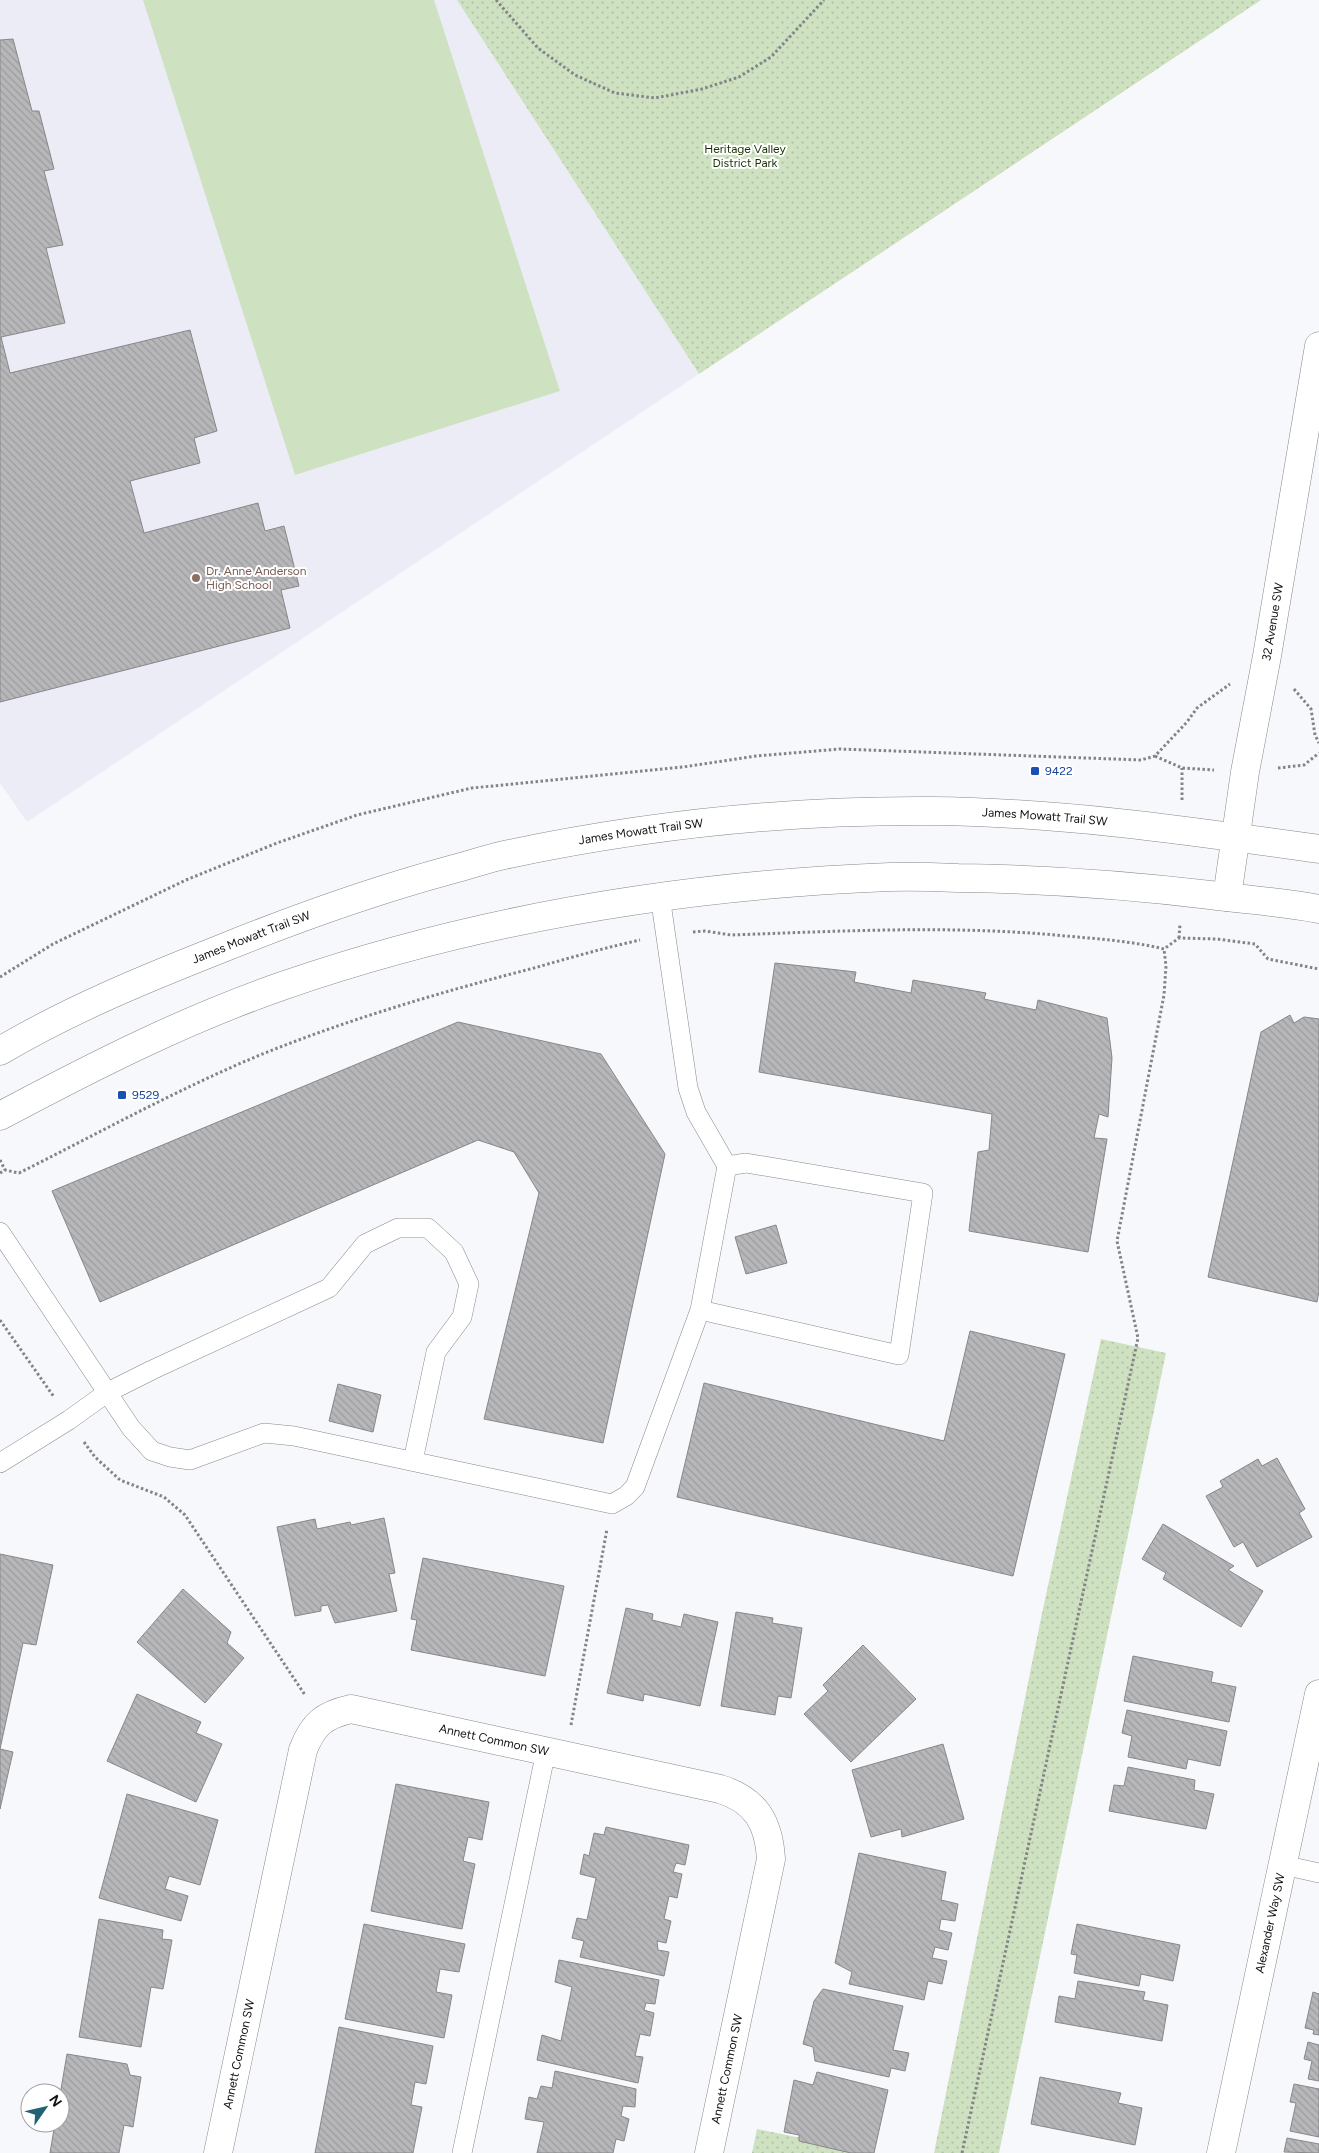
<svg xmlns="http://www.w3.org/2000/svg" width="1319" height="2153" font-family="Figtree,sans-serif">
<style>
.built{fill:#ececf6}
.park{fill:url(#park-dots)}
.pitch{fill:#cee2c2}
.building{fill:url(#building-back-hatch);stroke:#87878a}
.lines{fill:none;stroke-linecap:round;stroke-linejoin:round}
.service-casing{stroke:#88888b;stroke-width:20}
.minor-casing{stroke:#88888b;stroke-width:29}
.tertiary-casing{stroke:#88888b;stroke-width:29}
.secondary-casing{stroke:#88888b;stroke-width:29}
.path{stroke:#848486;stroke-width:3;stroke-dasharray:2.5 2.5;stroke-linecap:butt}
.service{stroke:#fff;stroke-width:19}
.minor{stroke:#fff;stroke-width:28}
.tertiary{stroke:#fff;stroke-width:28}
.secondary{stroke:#fff;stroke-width:28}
.education-dot{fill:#8d6e63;stroke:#fff;stroke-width:2}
.transit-dot{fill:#1a4fb4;stroke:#fff;stroke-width:2}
.labels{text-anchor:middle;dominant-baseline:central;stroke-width:4;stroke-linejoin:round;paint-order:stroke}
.park-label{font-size:12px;fill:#183100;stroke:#fff}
.education-label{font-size:12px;fill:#785e54;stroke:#fff;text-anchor:start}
.street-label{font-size:12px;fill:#121213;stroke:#fff}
.transit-label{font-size:12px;fill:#164399;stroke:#fff;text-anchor:start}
</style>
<defs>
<pattern id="park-dots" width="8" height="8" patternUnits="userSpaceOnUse" patternTransform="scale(1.25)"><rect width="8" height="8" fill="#cee2c2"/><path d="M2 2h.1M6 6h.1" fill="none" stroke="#b0c1a6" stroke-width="1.8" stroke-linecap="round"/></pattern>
<pattern id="building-back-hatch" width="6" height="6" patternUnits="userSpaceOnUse" patternTransform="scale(1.25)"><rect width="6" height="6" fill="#b7b7ba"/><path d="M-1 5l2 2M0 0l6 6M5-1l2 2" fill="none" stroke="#9c9c9f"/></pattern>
</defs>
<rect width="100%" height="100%" fill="#f7f8fb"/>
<path class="built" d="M0 0H457L699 374 27 822 0 783Z"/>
<g class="park">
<path d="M457 0H1261L699 374Z"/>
<path d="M1101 1339 1166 1353 999 2153H934L1040 1623Z"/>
<path d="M757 2129 874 2153H752Z"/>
</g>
<path class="pitch" d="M143 0H434L560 391 295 475Z"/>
<g class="building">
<path d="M13 39 32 111H39L54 169 44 171 63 245 46 248 65 323 1 337 10 373 190 330 217 431 194 438 200 463 130 481 144 533 258 503 265 531 284 526 299 586 281 590 290 628 0 702V40Z"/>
<path d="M775 963 856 972 854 982 911 993 913 980 986 993 984 999 1036 1010 1038 1000 1107 1018 1112 1058 1108 1117 1099 1114 1094 1138 1107 1139 1088 1252 969 1231 978 1152 989 1150 992 1114 759 1072Z"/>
<path d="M1290 1015 1294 1023 1304 1017 1319 1019V1291L1317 1302 1208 1277 1261 1032Z"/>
<path d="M458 1022 601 1054 665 1154 603 1443 484 1419 539 1193 514 1152 478 1140 100 1302 52 1191Z"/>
<path d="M776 1225 787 1263 746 1274 735 1237Z"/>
<path d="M970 1331 1065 1354 1013 1576 677 1497 704 1383 944 1441Z"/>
<path d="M338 1384 381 1395 373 1432 329 1421Z"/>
<path d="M1277 1458 1305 1509 1299 1513 1312 1537 1257 1567 1243 1542 1234 1547 1206 1496 1223 1487 1220 1481 1258 1459 1262 1466Z"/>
<path d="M384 1518 395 1573 389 1574 397 1611 335 1623 328 1605 321 1606V1611L295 1616 277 1527 315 1519 317 1529 350 1522 351 1525Z"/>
<path d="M1163 1524 1234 1566 1228 1570 1263 1591 1241 1627 1163 1579 1166 1573 1142 1559Z"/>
<path d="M0 1554 53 1565 36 1645 23 1643 0 1749 13 1752 0 1809Z"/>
<path d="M423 1558 564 1586 545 1676 411 1650 417 1620 411 1619Z"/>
<path d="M183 1589 231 1632 227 1643 244 1658 205 1703 137 1642Z"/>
<path d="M626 1608 653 1614 652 1620 681 1627 684 1614 718 1622 700 1706 644 1694 643 1701 607 1693Z"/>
<path d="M736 1612 773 1618 772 1623 802 1628 791 1698 778 1696 775 1715 721 1706Z"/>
<path d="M863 1645 916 1699 851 1762 804 1714 828 1691 823 1685Z"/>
<path d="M1133 1656 1213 1672 1211 1682 1236 1687 1229 1722 1124 1701Z"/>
<path d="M137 1694 201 1722 196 1733 222 1744 196 1802 107 1761Z"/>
<path d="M1127 1710 1227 1731 1220 1766 1188 1759 1186 1769 1128 1757 1132 1736 1122 1733Z"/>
<path d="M943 1744 964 1819 902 1837 901 1829 871 1837 852 1770Z"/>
<path d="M1128 1767 1195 1780 1194 1790 1214 1794 1206 1829 1109 1811 1114 1785 1124 1786Z"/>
<path d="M396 1784 489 1802 482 1840 468 1837 463 1861 475 1864 462 1929 371 1911Z"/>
<path d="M127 1794 218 1820 200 1885 169 1876 165 1889 188 1896 181 1921 99 1898Z"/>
<path d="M606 1827 689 1845 685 1865 676 1863 673 1872 682 1874 677 1898 669 1896 664 1919 671 1921 666 1943 657 1941 658 1950 669 1952 664 1976 580 1957 584 1941 572 1938 577 1918 587 1920 596 1878 580 1874 584 1854 589 1856 594 1833 604 1835Z"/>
<path d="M859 1853 946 1872 941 1900 958 1904 955 1921 941 1919 939 1930 952 1933 948 1950 935 1947 932 1958 947 1961 942 1984 928 1981 924 2000 849 1984 852 1972 835 1963Z"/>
<path d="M99 1919 163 1930 162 1939 172 1940 163 1989 151 1987 141 2047 79 2037Z"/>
<path d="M364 1924 465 1944 459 1972 440 1969 436 1992 452 1995 444 2038 345 2019Z"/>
<path d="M1077 1924 1180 1945 1173 1981 1141 1974 1139 1986 1074 1973 1077 1955 1071 1954Z"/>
<path d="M559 1960 659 1980 655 2004 646 2003 644 2010 654 2013 650 2036 640 2034 635 2056 643 2057 638 2083 537 2060 542 2035 561 2041 572 1987 555 1982Z"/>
<path d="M1078 1981 1145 1992 1143 2000 1168 2005 1162 2041 1055 2022 1059 1996 1075 1999Z"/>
<path d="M823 1989 903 2006 893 2050 909 2053 905 2071 891 2068 889 2077 815 2061 813 2047 803 2044 814 2001Z"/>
<path d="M1313 1992 1319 1994V2035L1313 2034 1314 2030 1305 2028Z"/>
<path d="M339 2027 433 2046 426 2084 415 2082 411 2105 422 2107 413 2153H315Z"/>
<path d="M1308 2042 1319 2045V2081L1308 2079 1312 2061 1304 2059Z"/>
<path d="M67 2054 127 2064 130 2075 141 2077 133 2127 124 2125 119 2153H50L55 2123H60V2095Z"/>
<path d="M555 2071 636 2089 635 2107 623 2106 621 2116 629 2119 624 2141 616 2139 613 2153H537L544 2122 525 2119 529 2097 537 2099 541 2086 552 2088Z"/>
<path d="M817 2072 888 2090 874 2153H851L799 2141V2135L784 2132 794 2080 813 2085Z"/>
<path d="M1040 2077 1121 2093 1118 2103 1142 2108 1135 2145 1031 2124Z"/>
<path d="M1294 2084 1319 2089V2137L1290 2131 1296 2103 1290 2102Z"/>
<path d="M1287 2138 1319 2144V2153L1284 2152Z"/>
</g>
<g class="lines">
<defs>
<g id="service">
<path d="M660 896 688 1088 696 1112 727 1166"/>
<path d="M0 1232 131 1428 152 1451 170 1457 190 1460 264 1433 294 1436 612 1504 626 1496 635 1487 700 1310 727 1166 746 1163 923 1193 899 1355 700 1310"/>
<path d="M0 1463 69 1420 108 1392 152 1370 329 1288 365 1244 398 1228H428L454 1252 469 1284 462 1317 436 1352 413 1461"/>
<path d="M1283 1865 1319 1873"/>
<path d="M462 2153 546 1751"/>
</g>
<g id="minor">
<path id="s1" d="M218 2153 303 1750C313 1724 324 1715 351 1709L720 1789C756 1800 769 1823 771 1859L709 2153"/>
<path id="s2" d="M1221 2153 1319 1694"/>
</g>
<g id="tertiary">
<path id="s3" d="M1227 897 1245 772 1267 656 1319 346"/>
</g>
<g id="secondary">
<path id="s4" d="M0 1051C71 1009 147 978 223 948 297 918 373 891 450 870 470 865 489 858 509 854 647 825 790 810 931 811 1061 812 1191 831 1319 849"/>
<path d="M0 1116C92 1067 186 1019 285 985 480 918 684 885 890 877 912 876 935 877 958 878 1043 879 1127 885 1210 895 1247 900 1283 902 1319 909"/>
</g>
</defs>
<use href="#service" class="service-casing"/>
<use href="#minor" class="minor-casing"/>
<use href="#tertiary" class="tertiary-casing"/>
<use href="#secondary" class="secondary-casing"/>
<g class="path">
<path d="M496 0 538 48 575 75 615 93 655 98 702 89 739 77 771 57 824 0"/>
<path d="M1294 689 1311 709 1315 735 1319 743"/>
<path d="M1155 756 1182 768 1214 770"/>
<path d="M1278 768 1304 765 1319 753"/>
<path d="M1182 800V768"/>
<path d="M693 932 705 931 731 935C843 931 954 925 1066 936 1099 939 1131 941 1164 949L1179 938 1217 939 1255 944 1268 959 1319 969"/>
<path d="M1179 938 1180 924"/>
<path d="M0 977 53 944 186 880 277 843 357 815 472 788 683 767 756 756 840 749 1141 760 1155 756 1187 722 1197 708 1230 684"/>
<path d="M0 1160 5 1170"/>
<path d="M0 1173 5 1170 19 1173C99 1133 178 1089 260 1055 349 1019 441 992 534 968 569 958 604 948 640 940"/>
<path d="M0 1320 54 1397"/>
<path d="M84 1442 95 1457 120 1480 164 1497 185 1515 305 1695"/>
<path d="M571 1725 607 1529"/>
<path d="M962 2153 1138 1338 1117 1241 1164 995 1166 966 1164 949"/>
</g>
<use href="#service" class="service"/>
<use href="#minor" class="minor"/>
<use href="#tertiary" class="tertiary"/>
<use href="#secondary" class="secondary"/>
</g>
<circle class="education-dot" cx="196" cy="578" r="5"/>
<g class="transit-dot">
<rect x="1030" y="766" width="10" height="10" rx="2.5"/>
<rect x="117" y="1090" width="10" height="10" rx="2.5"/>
</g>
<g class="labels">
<g class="park-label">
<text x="745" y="149">Heritage Valley<tspan x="745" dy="14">District Park</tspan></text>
</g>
<g class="education-label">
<text x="206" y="571">Dr. Anne Anderson<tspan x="206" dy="14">High School</tspan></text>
</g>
<g class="street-label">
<text stroke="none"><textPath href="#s3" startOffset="279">32 Avenue SW</textPath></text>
<text stroke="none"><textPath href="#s4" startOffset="1086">James Mowatt Trail SW</textPath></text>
<text stroke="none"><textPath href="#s4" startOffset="681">James Mowatt Trail SW</textPath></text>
<text stroke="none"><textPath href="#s4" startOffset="276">James Mowatt Trail SW</textPath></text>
<text stroke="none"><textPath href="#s1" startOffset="625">Annett Common SW</textPath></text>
<text stroke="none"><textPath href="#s2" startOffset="235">Alexander Way SW</textPath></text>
<text stroke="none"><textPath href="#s1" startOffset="101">Annett Common SW</textPath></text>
<text transform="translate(727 2069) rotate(-78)">Annett Common SW</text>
</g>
<g class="transit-label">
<text x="1045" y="771">9422</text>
<text x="132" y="1095">9529</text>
</g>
</g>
<g transform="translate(45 2108) rotate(56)"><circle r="24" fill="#ffffff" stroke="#a0a0a1"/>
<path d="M0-4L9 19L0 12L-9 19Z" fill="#216277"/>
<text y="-8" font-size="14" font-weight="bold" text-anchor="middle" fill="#121213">N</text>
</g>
</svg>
